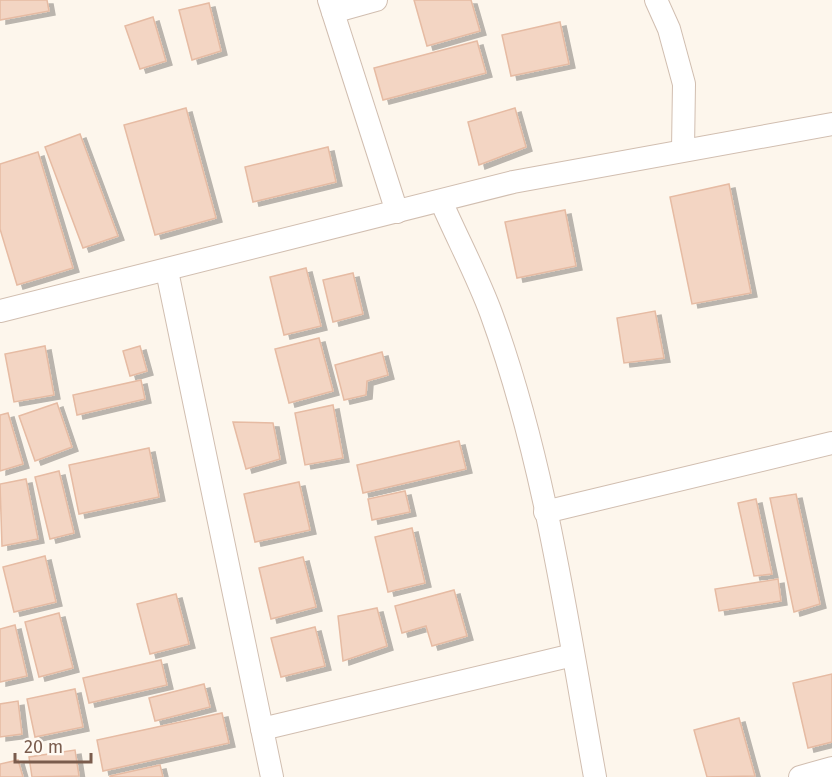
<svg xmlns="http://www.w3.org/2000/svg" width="832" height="777" font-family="'Fira Sans',sans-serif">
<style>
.building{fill:#f3d5c3;stroke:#e6bba3;stroke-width:1.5;filter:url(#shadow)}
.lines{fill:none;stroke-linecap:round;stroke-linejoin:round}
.minor-casing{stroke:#d1beb0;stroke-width:24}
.minor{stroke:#fff;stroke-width:22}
</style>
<defs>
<filter id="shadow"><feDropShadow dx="6" dy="4" stdDeviation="0" flood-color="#0004"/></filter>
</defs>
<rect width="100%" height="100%" fill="#fdf6ec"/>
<g class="building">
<path d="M0 0H47L49 11 0 20Z"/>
<path d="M414 0H471L480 31 427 46Z"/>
<path d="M209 3 221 51 192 60 179 10Z"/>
<path d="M153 17 166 61 140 69 125 26Z"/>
<path d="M560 22 569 64 511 76 502 35Z"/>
<path d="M477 41 486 73 383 100 374 68Z"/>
<path d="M186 108 216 218 155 235 124 125Z"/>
<path d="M515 108 526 147 479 165 468 122Z"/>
<path d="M80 134 118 236 83 248 45 147Z"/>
<path d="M328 147 336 182 253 202 245 167Z"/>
<path d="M38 152 73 268 17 285 0 229V164Z"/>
<path d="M729 184 751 293 692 304 670 197Z"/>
<path d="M565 210 576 266 517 278 505 222Z"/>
<path d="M306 268 321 326 284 335 270 277Z"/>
<path d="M353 273 363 314 333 322 323 280Z"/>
<path d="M655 311 664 358 624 363 617 318Z"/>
<path d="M319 338 333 391 289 403 275 349Z"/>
<path d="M45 346 54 395 14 402 5 354Z"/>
<path d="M140 346 147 371 130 376 123 351Z"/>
<path d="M382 352 388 375 367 381 366 395 344 400 335 365Z"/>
<path d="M141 380 145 399 77 415 73 395Z"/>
<path d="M57 403 72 447 35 461 19 416Z"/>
<path d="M333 405 343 458 305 465 295 413Z"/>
<path d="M8 413 23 464 0 471V415Z"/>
<path d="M233 422 273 423 280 459 246 469Z"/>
<path d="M459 441 466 469 363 493 357 465Z"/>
<path d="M149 448 159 497 79 514 69 465Z"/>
<path d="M59 471 74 533 50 539 35 477Z"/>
<path d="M26 479 38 539 2 546 0 484Z"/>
<path d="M299 482 310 530 255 542 244 494Z"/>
<path d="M405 491 410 512 372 520 368 499Z"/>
<path d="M796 494 820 604 794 612 770 498Z"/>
<path d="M756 499 772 574 754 576 738 503Z"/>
<path d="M412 528 425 583 388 592 375 537Z"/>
<path d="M45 556 56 602 14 612 3 567Z"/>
<path d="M303 557 316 607 271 619 259 568Z"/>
<path d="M778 579 781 601 719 611 715 589Z"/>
<path d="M454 590 467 636 432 646 426 626 402 633 395 606Z"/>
<path d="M176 594 189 644 150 654 137 604Z"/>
<path d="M377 608 387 646 343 661 338 616Z"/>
<path d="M59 613 73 668 39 677 25 622Z"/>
<path d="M15 625 27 676 0 682V629Z"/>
<path d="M315 627 325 666 281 677 271 638Z"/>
<path d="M161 660 167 685 89 703 83 678Z"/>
<path d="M832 674V742L808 748 793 683Z"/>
<path d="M204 684 210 707 155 721 149 698Z"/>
<path d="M75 689 83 727 35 737 27 699Z"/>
<path d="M18 701 22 734 0 737V704Z"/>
<path d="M222 713 229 743 103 771 97 740Z"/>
<path d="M739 718 755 776 707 777 694 730Z"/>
<path d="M75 750 79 776 32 777 29 757Z"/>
<path d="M18 760 23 777H0V764Z"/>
<path d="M160 765 163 777H110V776Z"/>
</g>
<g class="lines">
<defs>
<g id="minor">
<path d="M329 0 397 212"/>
<path d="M656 0 669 29 684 84 683 149"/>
<path d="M333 12 376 0"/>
<path d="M441 201C457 238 477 275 491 313 545 461 567 622 595 777"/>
<path d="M167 271 272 777"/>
<path d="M0 311 513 182 832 124"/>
<path d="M545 512 832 443"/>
<path d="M262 729 573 655"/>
<path d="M800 777 832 768"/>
</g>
</defs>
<use href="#minor" class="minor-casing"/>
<use href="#minor" class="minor"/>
</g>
<path d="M15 753v9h76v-9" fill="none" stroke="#7a5c4d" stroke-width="3"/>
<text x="24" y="753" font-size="18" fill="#7a5c4d" stroke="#fffaf3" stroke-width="4.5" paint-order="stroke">20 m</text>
</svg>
